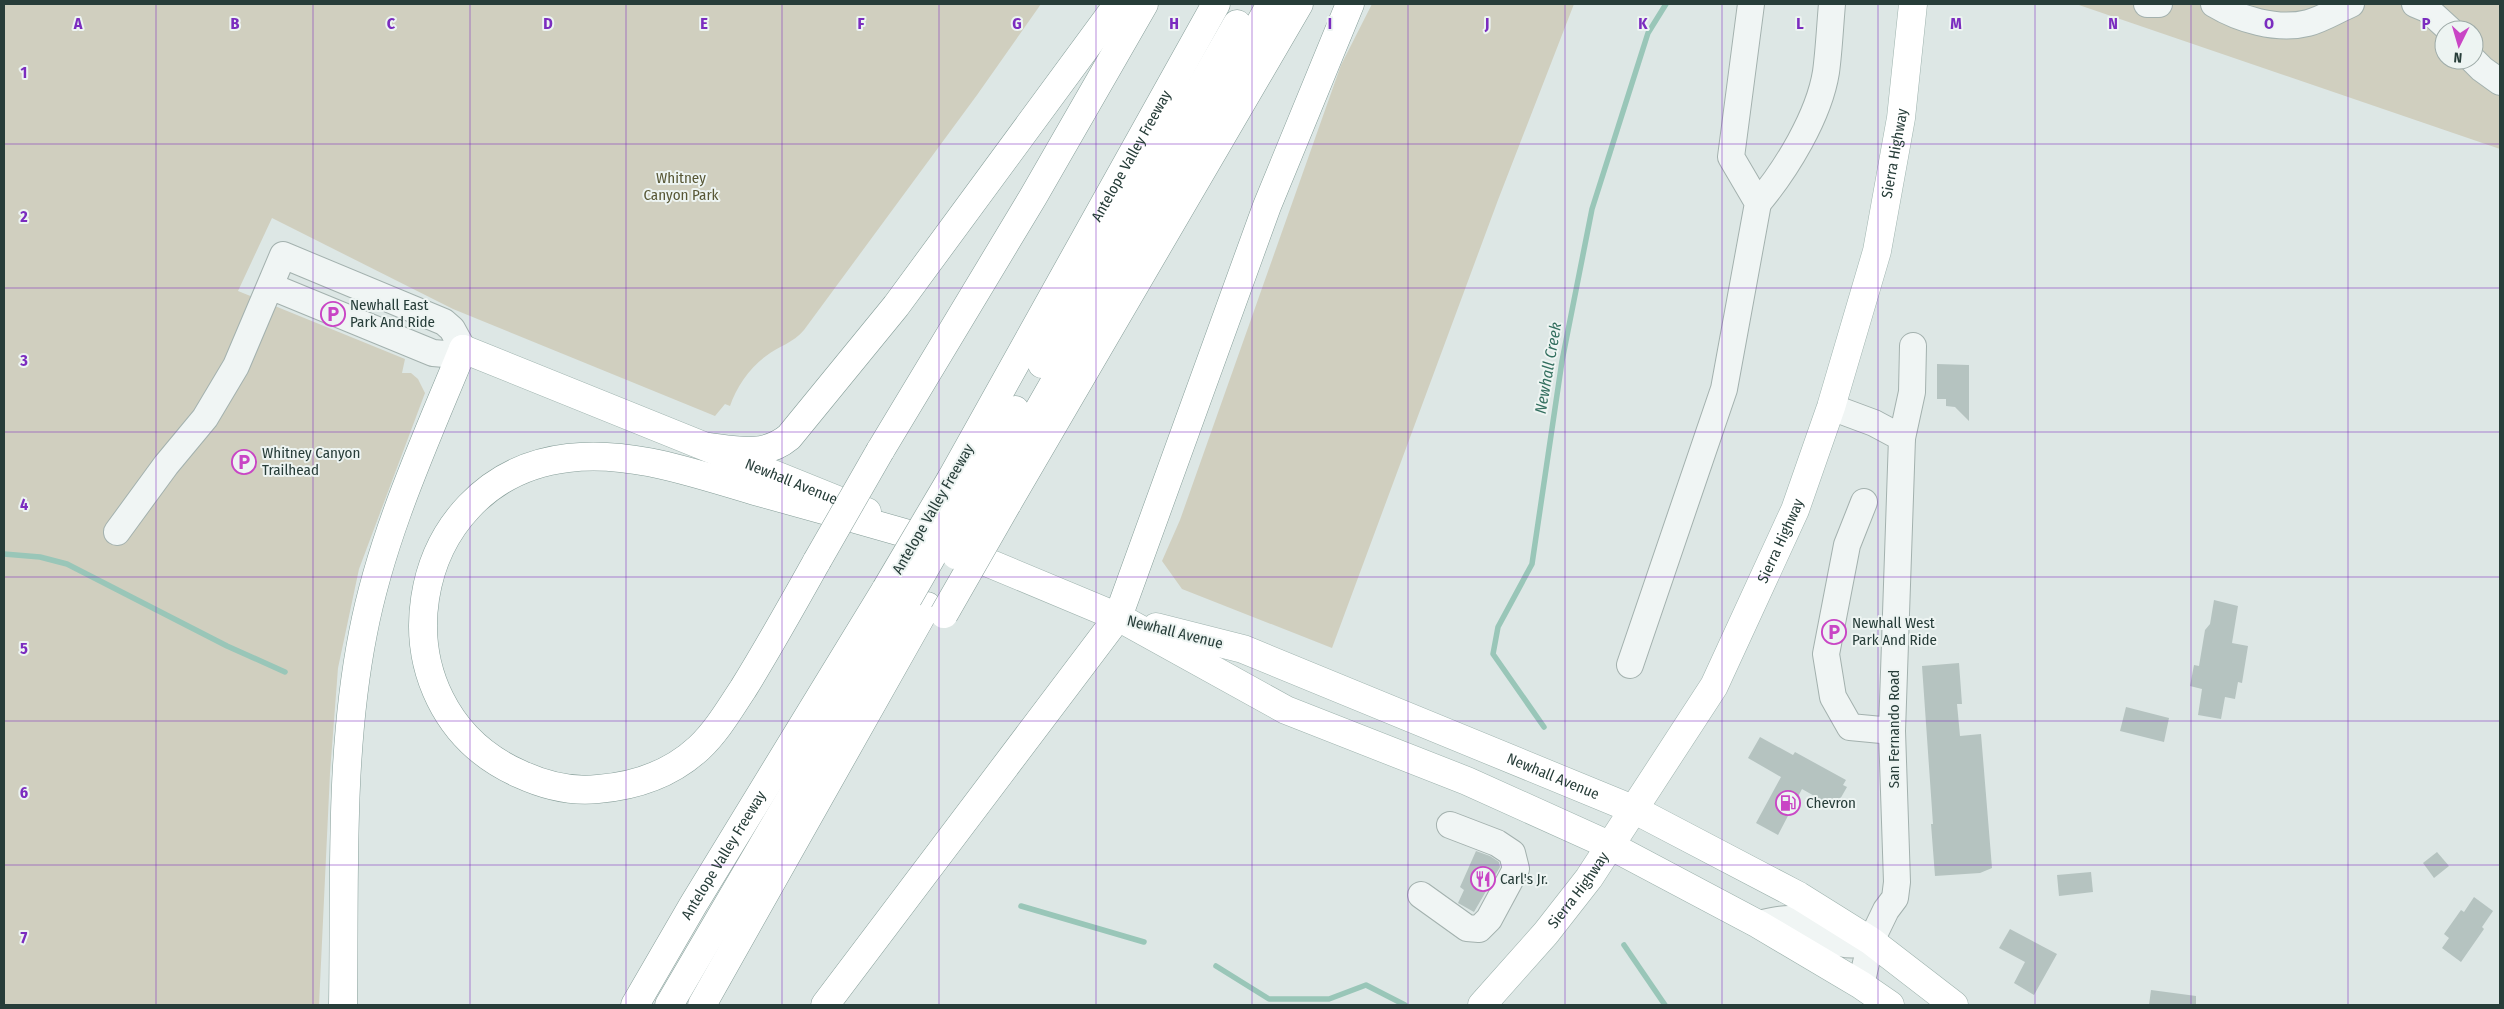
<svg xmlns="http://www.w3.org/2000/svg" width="2504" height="1009" font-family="'Fira Sans Condensed',sans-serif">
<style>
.green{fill:#d0cfbf;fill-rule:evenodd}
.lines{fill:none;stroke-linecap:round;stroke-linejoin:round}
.stream{stroke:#99c6b8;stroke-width:5.5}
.building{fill:#b5c3c0}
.minor-casing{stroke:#a3b1ae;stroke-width:28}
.major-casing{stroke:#9db2ad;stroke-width:29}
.highway-casing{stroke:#859d98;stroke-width:29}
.minor{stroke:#f0f5f4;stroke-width:26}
.major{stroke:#fff;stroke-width:28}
.highway{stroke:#fff;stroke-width:28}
.highway-bridge-casing{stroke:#859d98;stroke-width:29;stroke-linecap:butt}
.highway-bridge{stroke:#fff;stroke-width:28}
.grid{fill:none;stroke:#7b2cbf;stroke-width:1;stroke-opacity:0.55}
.labels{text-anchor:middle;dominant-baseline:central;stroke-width:4;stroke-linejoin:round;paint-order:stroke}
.street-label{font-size:15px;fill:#273d39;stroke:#edf4f2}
.park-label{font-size:15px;fill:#585735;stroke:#edf4f2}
.poi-label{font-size:15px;fill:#273d39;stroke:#edf4f2;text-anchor:start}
.water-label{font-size:16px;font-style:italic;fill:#336f5f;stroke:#edf4f2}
.grid-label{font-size:16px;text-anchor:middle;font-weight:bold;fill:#7b2cbf;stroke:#edf4f2;stroke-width:4;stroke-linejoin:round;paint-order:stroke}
</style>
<rect width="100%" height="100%" fill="#dde7e5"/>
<g class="green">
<path d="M4 4H1041L977 95 804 330C793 343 779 346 766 356 750 367 736 388 730 406L725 404 715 416 453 309 272 218 238 291 405 359 402 373H411L418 379 425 393 359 569 338 668 330 773 319 1005H4Z"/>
<path d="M1372 4H1574L1498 200 1332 648 1182 589 1162 561 1180 520 1341 65Z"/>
<path d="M2076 4H2500V149ZM2444 30H2474V60H2444Z"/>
</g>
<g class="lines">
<g class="stream">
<path d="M4 554 40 557 67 564 227 646 285 672"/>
<path d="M1544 727 1493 654 1498 627 1532 564 1562 361 1592 209 1648 33 1666 4"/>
<path d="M1021 906 1144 942"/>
<path d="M1624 945 1665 1005"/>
<path d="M1216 966 1269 999H1329L1366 985 1405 1005"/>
</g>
</g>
<g class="building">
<path d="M1937 364 1969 365V421L1955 407 1946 406V399H1937Z"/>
<path d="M2214 600 2238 606 2232 643 2248 646 2242 683 2238 682 2235 699 2225 697 2221 719 2198 715 2202 689 2190 686 2194 665 2199 666 2205 630 2210 624Z"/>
<path d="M1959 663 1962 704H1957L1960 736 1981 734 1992 868 1980 873 1935 876 1931 824H1933L1922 666Z"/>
<path d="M2126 707 2169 718 2164 742 2120 731Z"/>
<path d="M1760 737 1793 755 1795 752 1846 780 1843 785 1847 787 1839 801 1836 799 1832 806 1802 789 1778 835 1756 823 1781 777 1748 758Z"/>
<path d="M1476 851 1490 856 1499 862 1500 867 1474 912 1458 903 1464 890 1460 887Z"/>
<path d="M2437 852 2449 866 2434 878 2423 863Z"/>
<path d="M2091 872 2093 892 2059 896 2057 875Z"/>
<path d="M2474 897 2493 911 2482 927 2484 929 2461 962 2442 948 2449 938 2444 934 2461 910 2464 912Z"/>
<path d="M2010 929 2057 954 2034 995 2014 983 2025 962 1999 948Z"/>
<path d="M2151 990 2196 996V1005H2149Z"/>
</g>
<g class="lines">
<defs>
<g id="minor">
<path d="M2147 4H2159"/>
<path d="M2214 4C2239 19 2277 31 2308 23 2323 19 2337 10 2351 4"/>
<path d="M2415 4 2427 9 2450 30"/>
<path d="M2473 60 2482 69 2500 82"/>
<path d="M1758 203C1786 170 1819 116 1826 72 1829 50 1830 26 1832 4"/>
<path d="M1831 407 1874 423 1902 438 1892 731 1897 882 1895 898 1886 910 1871 941 1861 985"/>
<path d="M1902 438 1912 392 1913 346"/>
<path d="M1864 502 1847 545 1826 654 1833 697 1850 727 1892 731"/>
<path d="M117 532 166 465 205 418 236 366 283 255 444 322 452 329 463 349 445 354 433 353 270 286"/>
<path d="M1630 665 1724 389 1758 203 1731 157 1751 4"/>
<path d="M1421 895 1467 928 1479 929 1489 919 1516 869 1512 853 1497 843 1450 825"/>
<path d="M1758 924C1768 922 1787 917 1796 920 1826 932 1836 953 1871 941"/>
</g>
<g id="major">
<path id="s1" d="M463 349 867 512"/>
<path d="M955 549 1118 617 1286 710 1467 781 1611 846 1758 924 1861 985 1890 1005"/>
<path id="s2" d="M1156 627 1243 649 1635 810 1799 896 1871 941 1954 1005"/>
<path id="s3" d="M1482 1005 1546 933 1589 878 1714 686 1795 510 1831 407 1877 251 1901 118 1913 4"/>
</g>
<g id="highway">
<path d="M1042 364 1237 24"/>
<path d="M710 447C739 451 765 457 789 437L896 306 1118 4"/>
<path d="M880 451 1033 197 1144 4"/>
<path id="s4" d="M951 479 1216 4"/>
<path d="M971 488 1015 410"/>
<path d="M990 495 1271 4"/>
<path d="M1007 504 1299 4"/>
<path d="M817 561C793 604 769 647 743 689 729 710 717 731 699 748 671 774 635 786 598 789 571 792 544 785 520 774 368 707 403 477 568 458 631 450 696 474 755 491 817 508 878 525 940 543"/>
<path d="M343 1005C345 882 339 755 363 633 382 534 425 442 463 349"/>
<path id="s5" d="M635 1005 693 905 886 589"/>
<path d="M669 1005 908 598"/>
<path d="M702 1005 927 606"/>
<path d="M825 1005 1118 617 1267 206 1350 4"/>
</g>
</defs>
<use href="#minor" class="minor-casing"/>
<use href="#major" class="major-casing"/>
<use href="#highway" class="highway-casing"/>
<use href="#minor" class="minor"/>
<use href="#major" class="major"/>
<use href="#highway" class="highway"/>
<defs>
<g id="highway-bridge">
<path d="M956 555 990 495"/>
<path d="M817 561 880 451"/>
<path d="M886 589 951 479"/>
<path d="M908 598 971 488"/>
<path d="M944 614 1007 504"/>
</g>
</defs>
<use href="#highway-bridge" class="highway-bridge-casing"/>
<use href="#highway-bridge" class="highway-bridge"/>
</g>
<path class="grid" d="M156 4V1005M313 4V1005M470 4V1005M626 4V1005M782 4V1005M939 4V1005M1096 4V1005M1252 4V1005M1408 4V1005M1565 4V1005M1722 4V1005M1878 4V1005M2035 4V1005M2191 4V1005M2348 4V1005M4 144H2500M4 288H2500M4 432H2500M4 577H2500M4 721H2500M4 865H2500"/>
<defs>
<symbol id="parking-ring" viewBox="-11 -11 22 22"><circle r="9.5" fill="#edf4f2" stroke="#c945c5" stroke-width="1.5"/><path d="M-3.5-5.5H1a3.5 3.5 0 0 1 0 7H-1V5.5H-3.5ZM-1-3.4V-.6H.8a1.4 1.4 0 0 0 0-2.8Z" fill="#c945c5"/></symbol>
<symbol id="fuel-ring" viewBox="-11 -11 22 22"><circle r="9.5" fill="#edf4f2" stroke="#c945c5" stroke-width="1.5"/><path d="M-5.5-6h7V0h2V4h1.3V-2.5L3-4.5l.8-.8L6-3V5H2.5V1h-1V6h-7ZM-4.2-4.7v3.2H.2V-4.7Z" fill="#c945c5"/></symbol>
<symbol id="restaurant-ring" viewBox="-11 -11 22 22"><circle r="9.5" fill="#edf4f2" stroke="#c945c5" stroke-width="1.5"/><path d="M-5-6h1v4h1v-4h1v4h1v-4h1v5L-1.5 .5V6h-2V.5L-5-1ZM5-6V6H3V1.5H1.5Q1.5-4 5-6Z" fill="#c945c5"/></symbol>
</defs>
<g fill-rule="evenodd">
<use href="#parking-ring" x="319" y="300" width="28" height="28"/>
<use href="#parking-ring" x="230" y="448" width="28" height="28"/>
<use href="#parking-ring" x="1820" y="618" width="28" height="28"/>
<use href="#fuel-ring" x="1774" y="789" width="28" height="28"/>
<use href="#restaurant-ring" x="1469" y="865" width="28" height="28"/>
</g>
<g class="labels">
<g class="street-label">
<text stroke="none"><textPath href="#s3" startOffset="960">Sierra Highway</textPath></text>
<text stroke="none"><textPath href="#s4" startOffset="370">Antelope Valley Freeway</textPath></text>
<text stroke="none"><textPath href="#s1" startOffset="354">Newhall Avenue</textPath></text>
<text transform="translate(933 509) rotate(-60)">Antelope Valley Freeway</text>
<text stroke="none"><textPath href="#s3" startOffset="555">Sierra Highway</textPath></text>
<text transform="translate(1175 632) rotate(14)">Newhall Avenue</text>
<text transform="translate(1894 729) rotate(-90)">San Fernando Road</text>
<text stroke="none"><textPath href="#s2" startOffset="425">Newhall Avenue</textPath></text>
<text stroke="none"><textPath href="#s5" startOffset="174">Antelope Valley Freeway</textPath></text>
<text stroke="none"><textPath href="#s3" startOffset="150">Sierra Highway</textPath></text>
</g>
<g class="park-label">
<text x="681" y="178">Whitney<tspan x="681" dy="17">Canyon Park</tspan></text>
</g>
<g class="poi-label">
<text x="350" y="305">Newhall East<tspan x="350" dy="17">Park And Ride</tspan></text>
<text x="262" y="453">Whitney Canyon<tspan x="262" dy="17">Trailhead</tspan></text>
<text x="1852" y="623">Newhall West<tspan x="1852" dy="17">Park And Ride</tspan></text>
<text x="1806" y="803">Chevron</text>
<text x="1500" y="879">Carl's Jr.</text>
</g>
<g class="water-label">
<text transform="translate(1548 368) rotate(-80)">Newhall Creek</text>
</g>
</g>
<g class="grid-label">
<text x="78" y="29">A</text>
<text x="235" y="29">B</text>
<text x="391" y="29">C</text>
<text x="548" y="29">D</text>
<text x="704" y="29">E</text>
<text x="861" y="29">F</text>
<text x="1017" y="29">G</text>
<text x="1174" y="29">H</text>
<text x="1330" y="29">I</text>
<text x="1487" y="29">J</text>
<text x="1643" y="29">K</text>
<text x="1800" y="29">L</text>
<text x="1956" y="29">M</text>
<text x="2113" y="29">N</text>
<text x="2269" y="29">O</text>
<text x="2426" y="29">P</text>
<text x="24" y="78">1</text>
<text x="24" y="222">2</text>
<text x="24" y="366">3</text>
<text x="24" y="510">4</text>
<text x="24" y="654">5</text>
<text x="24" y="798">6</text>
<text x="24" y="943">7</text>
</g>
<rect width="2504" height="1009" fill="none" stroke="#273d39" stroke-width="10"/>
<g transform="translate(2459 45) rotate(185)"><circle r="24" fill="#edf4f2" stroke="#9eaba8"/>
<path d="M0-4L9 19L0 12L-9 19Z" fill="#c945c5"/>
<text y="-8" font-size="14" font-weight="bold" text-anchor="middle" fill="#273d39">N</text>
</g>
</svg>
